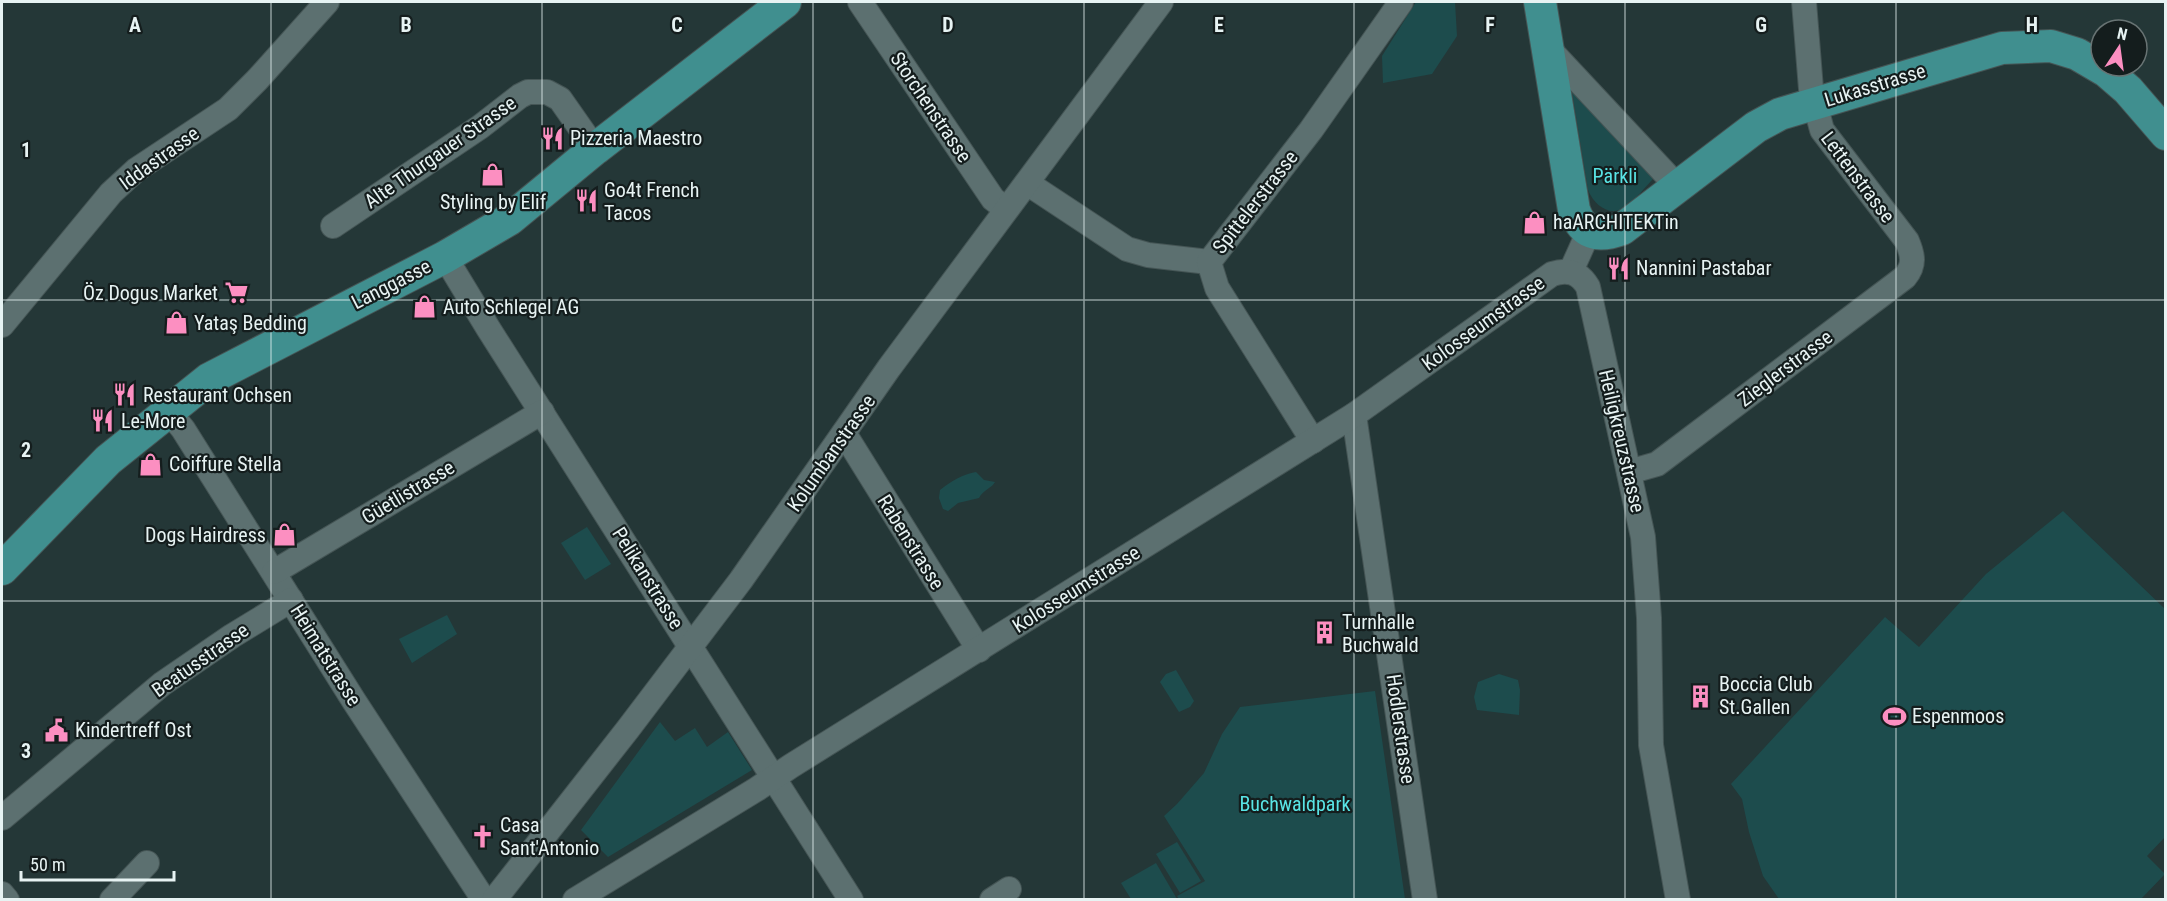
<svg xmlns="http://www.w3.org/2000/svg" width="2167" height="901" font-family="'Roboto Condensed',sans-serif">
<style>
.green{fill:#1d4c4d}
.lines{fill:none;stroke-linecap:round;stroke-linejoin:round}
.minor-casing{stroke:#455555;stroke-width:26}
.major-casing{stroke:#455555;stroke-width:34}
.minor{stroke:#5c7070;stroke-width:24}
.major{stroke:#408f8f;stroke-width:32}
.grid{fill:none;stroke:#e7f3f3;stroke-width:1.5;stroke-opacity:0.55}
.labels{text-anchor:middle;dominant-baseline:central;stroke-width:4.5;stroke-linejoin:round;paint-order:stroke}
.street-label{font-size:20px;fill:#e7f3f3;stroke:#141d1d}
.poi-label{font-size:20px;fill:#e7f3f3;stroke:#141d1d;text-anchor:start}
.park-label{font-size:20px;fill:#59e4e5;stroke:#141d1d}
.grid-label{font-size:20px;text-anchor:middle;font-weight:bold;fill:#e7f3f3;stroke:#141d1d;stroke-width:4.5;stroke-linejoin:round;paint-order:stroke}
</style>
<rect width="100%" height="100%" fill="#243737"/>
<g class="green">
<path d="M1416 2H1455L1457 36 1432 74 1383 83 1382 56Z"/>
<path d="M1571 86 1654 178C1645 187 1636 199 1626 207 1610 218 1594 205 1588 190Z"/>
<path d="M976 472 984 480 995 482C992 488 983 490 979 498L958 503 948 511 943 509 939 498 940 490C951 481 963 474 976 472Z"/>
<path d="M2063 511 2165 609V837L2147 856 2165 874 2141 899H1779L1763 876 1749 832 1742 799 1731 784 1885 617 1919 647 1986 574Z"/>
<path d="M587 527 611 564 585 580 561 543Z"/>
<path d="M447 615 457 634 412 663 399 639Z"/>
<path d="M1176 670 1194 701 1190 707 1179 712 1160 682 1166 674Z"/>
<path d="M1499 674 1518 680 1520 690 1519 715 1477 710 1474 697 1478 682Z"/>
<path d="M1375 691 1405 899H1179L1177 896 1205 881 1164 816 1177 804 1204 773 1222 734 1240 707Z"/>
<path d="M660 722 675 741 695 728 707 747 728 732 752 770 608 857 581 830Z"/>
<path d="M1177 842 1201 881 1180 893 1156 854Z"/>
<path d="M1156 863 1177 899H1131L1121 883Z"/>
</g>
<g class="lines">
<defs>
<g id="minor">
<path d="M860 2 993 199 1006 209"/>
<path d="M1548 48 1677 186"/>
<path d="M1027 183 1127 249 1148 255 1209 262"/>
<path d="M333 226 480 127 520 96 528 92H547L560 99 595 149"/>
<path d="M445 257 488 328 851 900"/>
<path d="M1571 271 1589 231"/>
<path d="M2 325 111 193 136 170 228 109 257 80 327 2"/>
<path d="M168 411 183 429 354 701 484 900"/>
<path d="M1354 415 1425 900"/>
<path d="M844 433 979 650"/>
<path d="M1313 441 1217 288 1209 262 1311 130 1401 2"/>
<path d="M1629 472 1657 464 1905 277C1915 265 1913 255 1907 241L1822 130 1811 89 1804 2"/>
<path d="M274 572 542 412"/>
<path d="M2 818 162 684 232 636 291 600"/>
<path d="M2 894 7 900"/>
<path d="M112 900 147 863"/>
<path d="M494 900 628 729 741 580 889 368 1161 2"/>
<path d="M575 900 757 789 791 766 1354 415 1552 274C1568 269 1579 272 1588 287L1643 537 1649 618 1651 745 1678 900"/>
<path d="M992 900 1009 889"/>
</g>
<g id="major">
<path d="M1540 2 1574 210C1583 235 1598 238 1622 229L1756 127 1780 114 2002 48 2051 46 2077 54 2106 71 2128 90 2166 134"/>
<path d="M2 569 108 460 209 379 445 257 510 219 595 149 785 2"/>
</g>
</defs>
<use href="#minor" class="minor-casing"/>
<use href="#major" class="major-casing"/>
<use href="#minor" class="minor"/>
<use href="#major" class="major"/>
</g>
<path class="grid" d="M271 2V900M542 2V900M813 2V900M1084 2V900M1354 2V900M1625 2V900M1896 2V900M2 300H2166M2 601H2166"/>
<defs>
<symbol id="restaurant-bare" viewBox="-9 -9 18 18"><path d="M-5-6h1v4h1v-4h1v4h1v-4h1v5L-1.5 .5V6h-2V.5L-5-1ZM5-6V6H3V1.5H1.5Q1.5-4 5-6Z" fill="#fc8fc1" stroke="#141d1d" stroke-width="2.5" paint-order="stroke"/></symbol>
<symbol id="shop-bare" viewBox="-9 -9 18 18"><path d="M-5-2.5h2.3a2.7 3.5 0 0 1 5.4 0H5L5.5 6h-11ZM-1.5-2.5h3a1.5 2.3 0 0 0-3 0Z" fill="#fc8fc1" stroke="#141d1d" stroke-width="2.5" paint-order="stroke"/></symbol>
<symbol id="supermarket-bare" viewBox="-9 -9 18 18"><path d="M-6-5.5h2.5l.6 2H6L4.5 2H-2.5L-4.4-4H-6ZM-1.5 3.2a1.3 1.3 0 1 0 .1 0ZM3 3.2a1.3 1.3 0 1 0 .1 0Z" fill="#fc8fc1" stroke="#141d1d" stroke-width="2.5" paint-order="stroke"/></symbol>
<symbol id="building-bare" viewBox="-9 -9 18 18"><path d="M-4-6H4V6H1V3H-1V6H-4ZM-2.5-4.3h1.7v1.8h-1.7ZM.8-4.3h1.7v1.8H.8ZM-2.5-1h1.7V.8h-1.7ZM.8-1h1.7V.8H.8Z" fill="#fc8fc1" stroke="#141d1d" stroke-width="2.5" paint-order="stroke"/></symbol>
<symbol id="stadium-bare" viewBox="-9 -9 18 18"><path d="M0-5a6.5 5 0 1 0 0 10a6.5 5 0 1 0 0-10ZM-3.5-1.8h7v3.6h-7Z" fill="#fc8fc1" stroke="#141d1d" stroke-width="2.5" paint-order="stroke"/></symbol>
<symbol id="civic-bare" viewBox="-9 -9 18 18"><path d="M-.6-6.5H3V-4.5H.6V-3L4-1V1h2V6H-6V1h2V-1L-.6-3ZM-1.2 2.5V6h2.4V2.5Z" fill="#fc8fc1" stroke="#141d1d" stroke-width="2.5" paint-order="stroke"/></symbol>
<symbol id="church-bare" viewBox="-9 -9 18 18"><path d="M-1.2-6h2.4v3.5h3.3v2.4h-3.3V6h-2.4V-.1h-3.3v-2.4h3.3Z" fill="#fc8fc1" stroke="#141d1d" stroke-width="2.5" paint-order="stroke"/></symbol>
</defs>
<g fill-rule="evenodd">
<use href="#restaurant-bare" x="536" y="122" width="33" height="33"/>
<use href="#shop-bare" x="476" y="158" width="33" height="33"/>
<use href="#restaurant-bare" x="570" y="184" width="33" height="33"/>
<use href="#shop-bare" x="1518" y="206" width="33" height="33"/>
<use href="#restaurant-bare" x="1602" y="252" width="33" height="33"/>
<use href="#supermarket-bare" x="220" y="276" width="33" height="33"/>
<use href="#shop-bare" x="408" y="290" width="33" height="33"/>
<use href="#shop-bare" x="160" y="306" width="33" height="33"/>
<use href="#restaurant-bare" x="108" y="378" width="33" height="33"/>
<use href="#restaurant-bare" x="86" y="404" width="33" height="33"/>
<use href="#shop-bare" x="134" y="448" width="33" height="33"/>
<use href="#shop-bare" x="268" y="518" width="33" height="33"/>
<use href="#building-bare" x="1308" y="616" width="33" height="33"/>
<use href="#building-bare" x="1684" y="680" width="33" height="33"/>
<use href="#stadium-bare" x="1878" y="700" width="33" height="33"/>
<use href="#civic-bare" x="40" y="714" width="33" height="33"/>
<use href="#church-bare" x="466" y="820" width="33" height="33"/>
</g>
<g class="labels">
<g class="street-label">
<text transform="translate(1875 85) rotate(-17)">Lukasstrasse</text>
<text transform="translate(931 107) rotate(56)">Storchenstrasse</text>
<text transform="translate(440 152) rotate(-35)">Alte Thurgauer Strasse</text>
<text transform="translate(159 158) rotate(-36)">Iddastrasse</text>
<text transform="translate(1858 177) rotate(53)">Lettenstrasse</text>
<text transform="translate(1255 202) rotate(-52)">Spittelerstrasse</text>
<text transform="translate(391 284) rotate(-27)">Langgasse</text>
<text transform="translate(1483 323) rotate(-36)">Kolosseumstrasse</text>
<text transform="translate(1785 368) rotate(-37)">Zieglerstrasse</text>
<text transform="translate(1622 441) rotate(77)">Heiligkreuzstrasse</text>
<text transform="translate(831 453) rotate(-55)">Kolumbanstrasse</text>
<text transform="translate(408 492) rotate(-31)">Güetlistrasse</text>
<text transform="translate(911 542) rotate(58)">Rabenstrasse</text>
<text transform="translate(648 578) rotate(58)">Pelikanstrasse</text>
<text transform="translate(1076 589) rotate(-32)">Kolosseumstrasse</text>
<text transform="translate(326 655) rotate(58)">Heimatstrasse</text>
<text transform="translate(200 660) rotate(-35)">Beatusstrasse</text>
<text transform="translate(1401 729) rotate(82)">Hodlerstrasse</text>
</g>
<g class="poi-label">
<text x="570" y="138">Pizzeria Maestro</text>
<text x="604" y="190">Go4t French<tspan x="604" dy="23">Tacos</tspan></text>
<text x="493" y="202" text-anchor="middle">Styling by Elif</text>
<text x="1553" y="222">haARCHITEKTin</text>
<text x="1636" y="268">Nannini Pastabar</text>
<text x="218" y="293" text-anchor="end">Öz Dogus Market</text>
<text x="443" y="307">Auto Schlegel AG</text>
<text x="194" y="323">Yataş Bedding</text>
<text x="143" y="395">Restaurant Ochsen</text>
<text x="121" y="421">Le-More</text>
<text x="169" y="464">Coiffure Stella</text>
<text x="266" y="535" text-anchor="end">Dogs Hairdress</text>
<text x="1342" y="622">Turnhalle<tspan x="1342" dy="23">Buchwald</tspan></text>
<text x="1719" y="684">Boccia Club<tspan x="1719" dy="23">St.Gallen</tspan></text>
<text x="1912" y="716">Espenmoos</text>
<text x="75" y="730">Kindertreff Ost</text>
<text x="500" y="825">Casa<tspan x="500" dy="23">Sant'Antonio</tspan></text>
</g>
<g class="park-label">
<text x="1615" y="176">Pärkli</text>
<text x="1295" y="804">Buchwaldpark</text>
</g>
</g>
<g class="grid-label">
<text x="135" y="32">A</text>
<text x="406" y="32">B</text>
<text x="677" y="32">C</text>
<text x="948" y="32">D</text>
<text x="1219" y="32">E</text>
<text x="1490" y="32">F</text>
<text x="1761" y="32">G</text>
<text x="2032" y="32">H</text>
<text x="26" y="157">1</text>
<text x="26" y="457">2</text>
<text x="26" y="758">3</text>
</g>
<rect width="2167" height="901" fill="none" stroke="#e7f3f3" stroke-width="6"/>
<g transform="translate(2119 48) rotate(13)"><circle r="28" fill="#141d1d" stroke="#687373" stroke-width="1.5"/>
<path d="M0-4.5L10 22L0 15L-10 22Z" fill="#fc8fc1"/>
<text y="-9" font-size="16" font-weight="bold" text-anchor="middle" fill="#e7f3f3">N</text>
</g>
<path d="M21 871v9h153v-9" fill="none" stroke="#e7f3f3" stroke-width="3"/>
<text x="30" y="871" font-size="18" fill="#e7f3f3" stroke="#141d1d" stroke-width="4.5" paint-order="stroke">50 m</text>
</svg>
